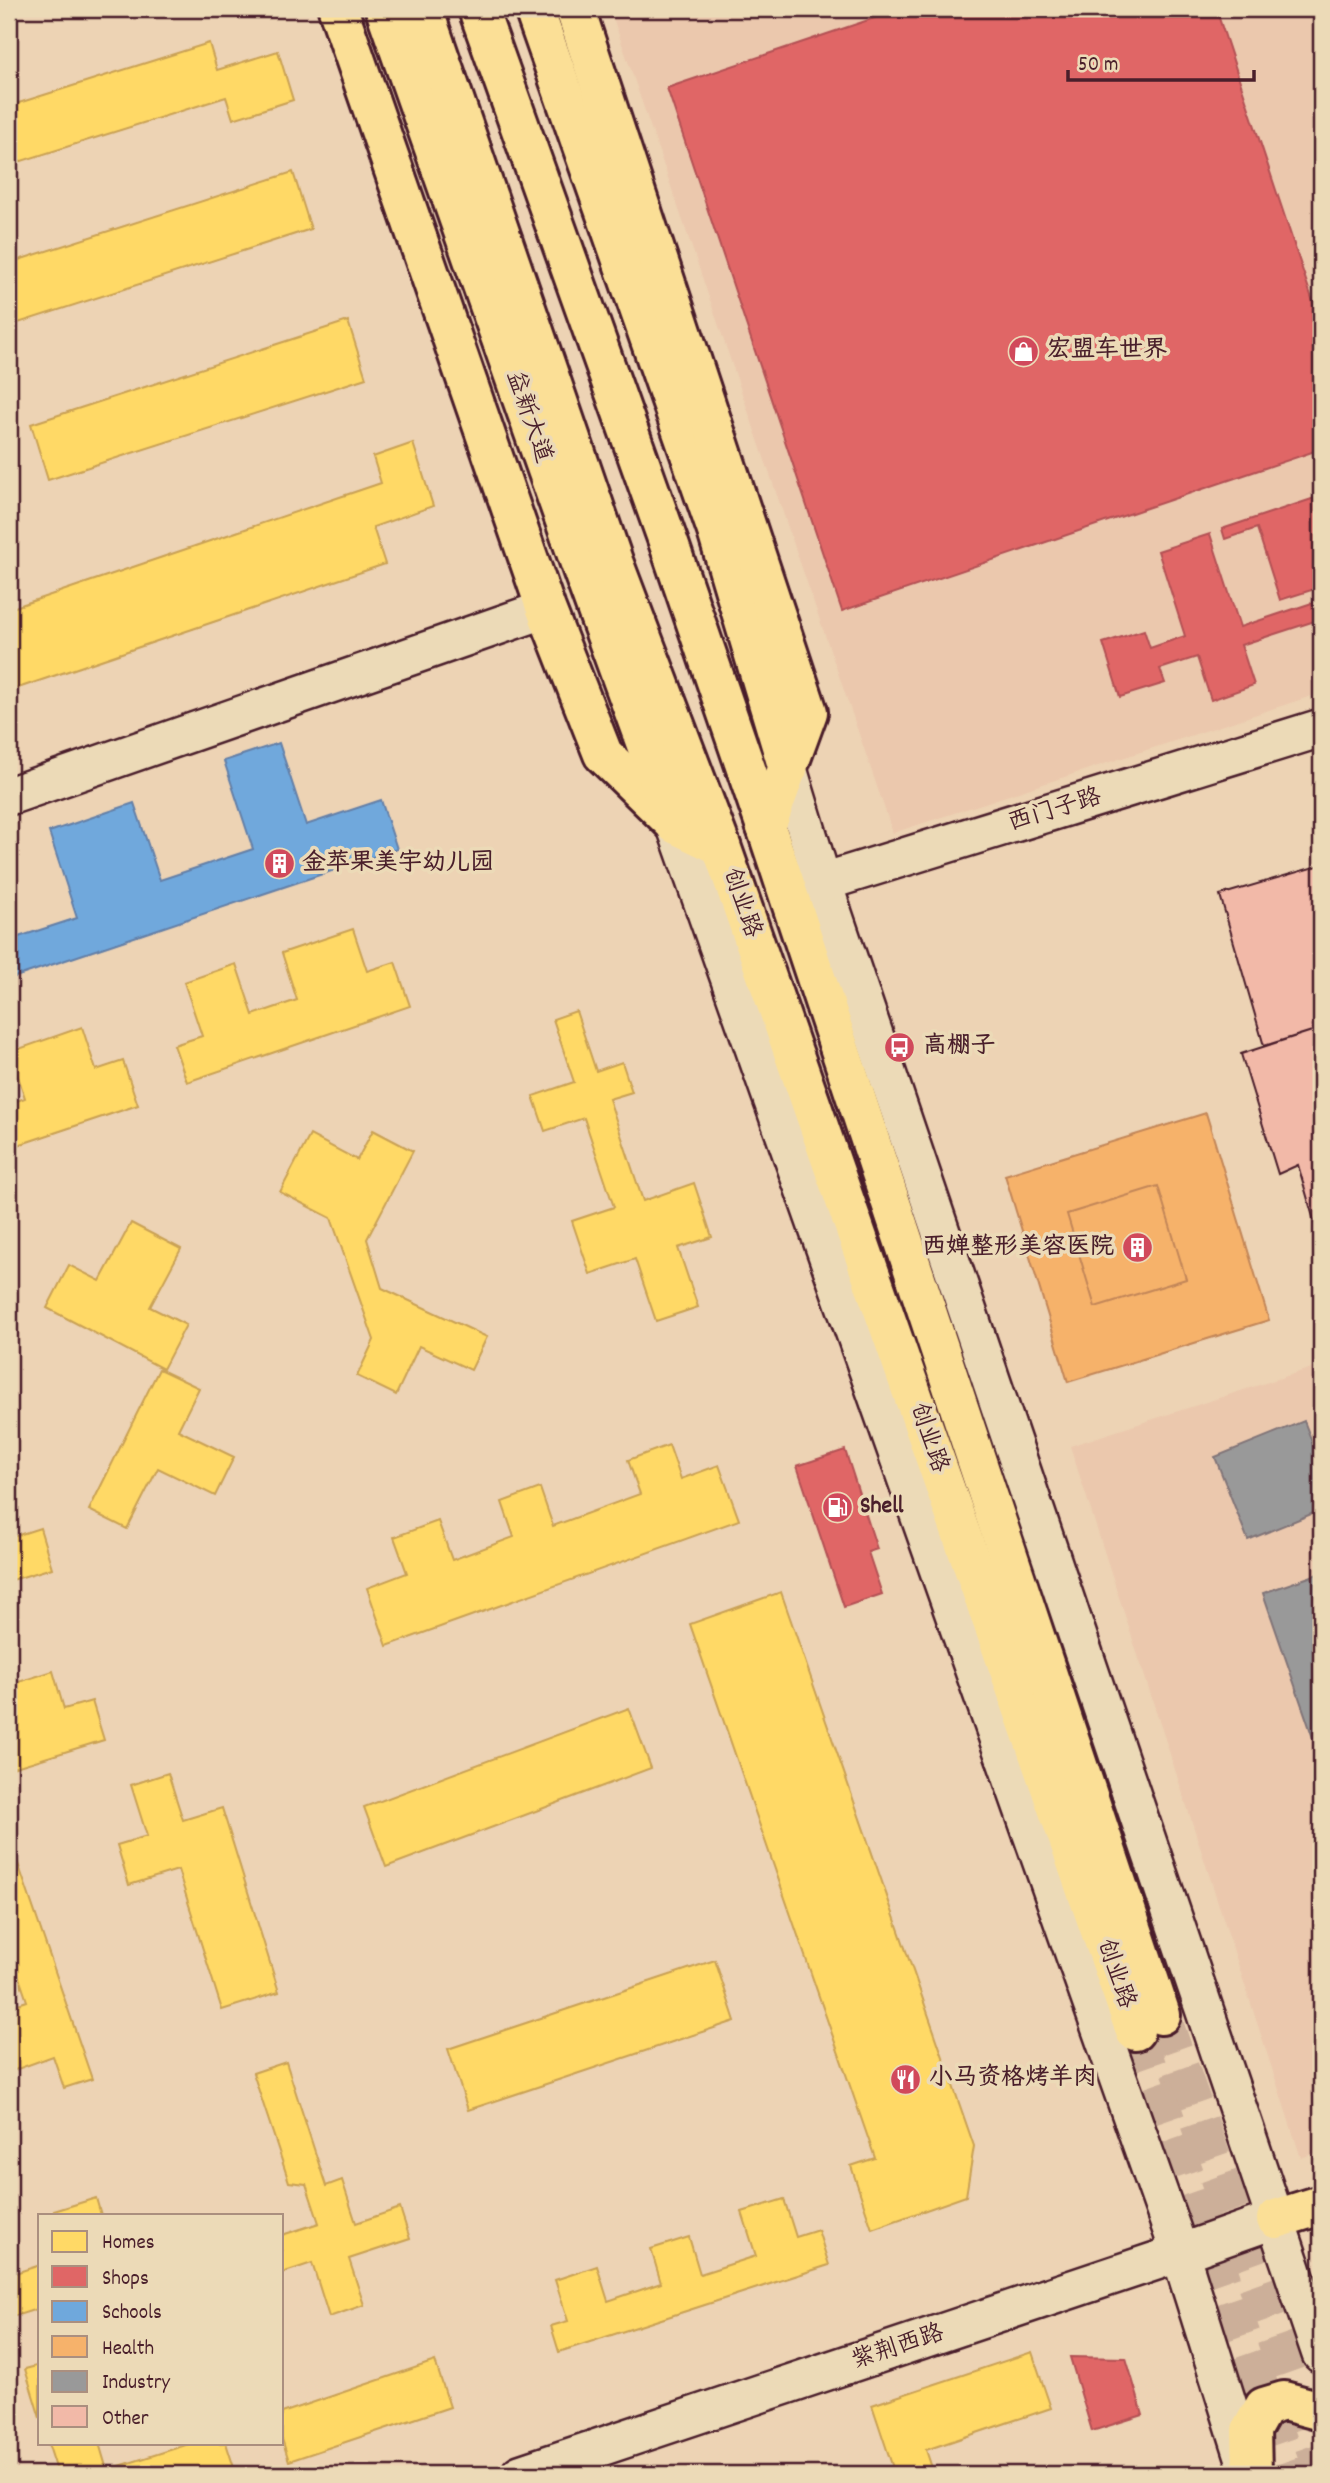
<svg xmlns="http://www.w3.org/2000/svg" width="1330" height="2483" font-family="Dekko,'LXGW WenKai TC',sans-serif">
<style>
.built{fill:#ebc8ad}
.homes{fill:#ffd966;stroke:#c9a154;stroke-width:2}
.shops{fill:#e06666;stroke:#b35154;stroke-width:2}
.schools{fill:#6fa8dc;stroke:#647fa7;stroke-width:2}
.health{fill:#f6b26b;stroke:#c28658;stroke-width:2}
.industry{fill:#999;stroke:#817478;stroke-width:2}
.building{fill:#f2b9a8;stroke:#4a1f2b;stroke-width:2}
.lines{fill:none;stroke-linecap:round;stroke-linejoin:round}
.major-tunnel{stroke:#ccaf99;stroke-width:38;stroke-dasharray:38 19;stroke-linecap:butt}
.minor-casing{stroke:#4a1f2b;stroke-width:42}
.major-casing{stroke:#4a1f2b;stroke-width:44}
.highway-casing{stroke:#4a1f2b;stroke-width:44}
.minor{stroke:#ecdab7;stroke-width:37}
.major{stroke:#fbdf96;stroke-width:38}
.highway{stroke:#fbdf96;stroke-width:38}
.labels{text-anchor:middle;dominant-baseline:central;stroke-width:7;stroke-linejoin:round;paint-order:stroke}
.poi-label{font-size:24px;font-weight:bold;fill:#4a1f2b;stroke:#ecdab7;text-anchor:start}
.street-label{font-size:24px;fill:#4a1f2b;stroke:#ecdab7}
</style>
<rect width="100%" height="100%" fill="#edd3b4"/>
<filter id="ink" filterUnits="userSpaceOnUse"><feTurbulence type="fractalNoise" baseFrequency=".0143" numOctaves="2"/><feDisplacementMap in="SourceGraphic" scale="14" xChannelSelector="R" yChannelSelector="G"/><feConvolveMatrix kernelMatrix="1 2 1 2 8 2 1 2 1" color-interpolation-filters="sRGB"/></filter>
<g filter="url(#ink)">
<g class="built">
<path d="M610 9H1321V693L893 833Z"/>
<path d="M1321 1365V2151L1301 2158 1070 1446Z"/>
</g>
<g class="homes">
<path d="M209 43 217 70 278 51 293 100 233 119 226 97 9 165V106Z"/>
<path d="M293 172 311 229 9 326V263Z"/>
<path d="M348 321 366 378 48 480 31 424Z"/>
<path d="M413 443 433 506 373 527 385 564 9 691V609L381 483 373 457Z"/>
<path d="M353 929 367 971 395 962 410 1006 187 1082 174 1045 202 1036 184 982 236 964 253 1015 297 1000 282 953Z"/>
<path d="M576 1011 596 1071 622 1062 632 1092 609 1099 643 1201 694 1183 712 1237 678 1248 698 1307 656 1321 635 1259 590 1274 572 1221 614 1207 584 1118 545 1131 533 1096 574 1082 553 1019Z"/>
<path d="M82 1027 96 1070 123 1061 138 1105 9 1148V1104L25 1098 10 1052Z"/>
<path d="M373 1130 413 1151 367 1239 382 1288 487 1337 471 1370 419 1346 396 1395 357 1376 374 1340 331 1218 280 1192 310 1135 357 1160Z"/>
<path d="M131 1223 181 1249 150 1307 186 1325 163 1369 47 1308 69 1265 100 1281Z"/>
<path d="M159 1369 199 1388 178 1430 234 1457 215 1496 158 1468 127 1529 89 1510Z"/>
<path d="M669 1445 681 1479 719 1465 739 1520 387 1646 367 1588 407 1573 394 1537 438 1521 452 1560 514 1537 502 1502 540 1488 553 1526 640 1494 628 1460Z"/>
<path d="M40 1528 52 1568 9 1581V1538Z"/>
<path d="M781 1592 974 2146 966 2196 872 2229 851 2166 875 2158 690 1624Z"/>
<path d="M53 1671 64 1709 92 1701 104 1740 9 1769V1685Z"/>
<path d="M629 1708 651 1768 386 1867 364 1807Z"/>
<path d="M168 1773 183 1820 222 1808 279 1992 222 2010 178 1870 129 1885 117 1845 147 1836 131 1785Z"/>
<path d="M12 1846 92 2079 64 2088 53 2056 12 2071 9 2062V2007L27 2001 9 1948V1847Z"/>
<path d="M715 1960 735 2021 468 2110 448 2049Z"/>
<path d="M286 2062 326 2186 342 2180 356 2223 400 2208 410 2239 349 2259 364 2305 329 2317 312 2263 282 2273V2235L319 2223 306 2184 289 2182 253 2073Z"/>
<path d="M96 2198 101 2215H55L54 2211Z"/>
<path d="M784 2199 796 2237 818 2230 829 2265 559 2352 551 2326 568 2321 555 2280 597 2266 608 2301 661 2283 651 2249 689 2237 700 2274 756 2256 742 2212Z"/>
<path d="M40 2265V2308L9 2318V2275Z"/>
<path d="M1032 2352 1051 2408 926 2450 934 2474H895L872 2405Z"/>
<path d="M435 2361 450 2407 289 2461 282 2439V2413Z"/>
<path d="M40 2365V2418L25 2369Z"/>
<path d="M48 2443H99L107 2470 192 2443H226L236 2474H58Z"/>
</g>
<g class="shops">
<path d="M901 9H1216L1321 326V449L842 611 667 88Z"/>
<path d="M1321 496V587L1280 600 1257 528 1225 539 1222 529Z"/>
<path d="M1210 534 1240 627 1321 600V619L1241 645 1254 685 1211 700 1197 657 1160 669 1165 683 1120 697 1103 643 1144 630 1150 648 1185 636 1158 551Z"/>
<path d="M845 1450 877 1549 868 1552 882 1594 844 1607 797 1466Z"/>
<path d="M1070 2357 1126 2358 1143 2415 1092 2431Z"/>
</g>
<path class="schools" d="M279 743 306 825 381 800 397 849 9 979V940L77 918 49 832 134 803 160 880 253 849 224 761Z"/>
<g class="health">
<path d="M1206 1113 1269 1320 1068 1382 1005 1175Z"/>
<path d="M1158 1186 1186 1279 1095 1307 1067 1214Z"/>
</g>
<g class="industry">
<path d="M1304 1421 1321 1465V1510L1248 1540 1215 1457Z"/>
<path d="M1321 1573V1761L1263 1593Z"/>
</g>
<path class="building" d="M1321 865V1245L1298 1165 1278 1174 1241 1054 1312 1031 1264 1046 1220 895Z"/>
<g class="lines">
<g class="major-tunnel">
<path d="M1161 2015 1321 2466"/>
<path d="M1135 2031 1290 2474"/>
</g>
<defs>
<g id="minor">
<path d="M788 769 823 884 1321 2354"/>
<path d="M9 796 546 609"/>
<path d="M675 824 1180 2253 1248 2469"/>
<path d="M801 889 1321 728"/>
<path d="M520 2474 1180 2253 1276 2219"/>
</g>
<g id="major">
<path d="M338 9 546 609 603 754 675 824 721 846 1135 2031"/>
<path d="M385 9 583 572 672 816"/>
<path d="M534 9 717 531 788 769"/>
<path d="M575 9 808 712 766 827 1161 2015"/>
<path d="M1276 2219 1321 2205"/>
<path d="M1252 2474 1251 2430 1264 2407 1284 2401 1321 2411"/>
</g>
<g id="highway">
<path d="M423 9 614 564 721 846"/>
<path d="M478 9 669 544 766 827"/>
</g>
</defs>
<use href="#minor" class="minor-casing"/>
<use href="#major" class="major-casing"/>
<use href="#highway" class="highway-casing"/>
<use href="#minor" class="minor"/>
<use href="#major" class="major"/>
<use href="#highway" class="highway"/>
</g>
</g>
<defs>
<symbol id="shop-disc" viewBox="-11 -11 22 22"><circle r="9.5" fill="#d1495b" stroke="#ecdab7"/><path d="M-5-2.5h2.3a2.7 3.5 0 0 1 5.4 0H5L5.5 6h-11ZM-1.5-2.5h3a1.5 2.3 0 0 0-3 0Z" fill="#fff"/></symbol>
<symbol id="building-disc" viewBox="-11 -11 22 22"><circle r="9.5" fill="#d1495b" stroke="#ecdab7"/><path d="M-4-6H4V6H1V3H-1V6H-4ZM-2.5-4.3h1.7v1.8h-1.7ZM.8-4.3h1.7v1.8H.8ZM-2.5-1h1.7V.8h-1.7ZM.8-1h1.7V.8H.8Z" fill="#fff"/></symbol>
<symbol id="bus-disc" viewBox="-11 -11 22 22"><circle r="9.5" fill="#d1495b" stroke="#ecdab7"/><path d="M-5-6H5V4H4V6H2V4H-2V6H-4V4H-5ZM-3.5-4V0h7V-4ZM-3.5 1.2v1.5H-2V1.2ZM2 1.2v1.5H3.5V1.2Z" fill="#fff"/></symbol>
<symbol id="fuel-disc" viewBox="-11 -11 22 22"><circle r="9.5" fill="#d1495b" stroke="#ecdab7"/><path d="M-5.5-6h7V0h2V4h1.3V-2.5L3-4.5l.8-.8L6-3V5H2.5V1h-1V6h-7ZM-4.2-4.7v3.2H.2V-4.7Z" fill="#fff"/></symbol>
<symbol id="restaurant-disc" viewBox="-11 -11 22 22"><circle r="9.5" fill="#d1495b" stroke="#ecdab7"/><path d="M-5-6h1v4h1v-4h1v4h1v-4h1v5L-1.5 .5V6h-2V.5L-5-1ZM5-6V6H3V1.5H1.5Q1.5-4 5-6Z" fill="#fff"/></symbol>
</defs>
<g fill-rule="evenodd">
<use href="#shop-disc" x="1006" y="334" width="35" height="35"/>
<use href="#building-disc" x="262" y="846" width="35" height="35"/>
<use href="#bus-disc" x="882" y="1030" width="35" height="35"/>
<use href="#building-disc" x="1120" y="1230" width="35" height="35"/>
<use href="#fuel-disc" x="820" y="1490" width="35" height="35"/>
<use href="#restaurant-disc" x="888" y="2062" width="35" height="35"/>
</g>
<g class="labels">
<g class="poi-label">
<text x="1047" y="351">宏盟车世界</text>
<text x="302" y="864">金苹果美宇幼儿园</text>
<text x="923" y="1047">高棚子</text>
<text x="1114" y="1248" text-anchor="end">西婵整形美容医院</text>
<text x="860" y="1507">Shell</text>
<text x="929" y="2079">小马资格烤羊肉</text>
</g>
<g class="street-label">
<text transform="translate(528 417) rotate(71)">益新大道</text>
<text transform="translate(1055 811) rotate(-17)">西门子路</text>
<text transform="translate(741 903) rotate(71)">创业路</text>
<text transform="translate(928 1438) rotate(71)">创业路</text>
<text transform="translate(1115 1974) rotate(71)">创业路</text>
<text transform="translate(898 2348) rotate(-18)">紫荆西路</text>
</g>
</g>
<rect width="1330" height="2483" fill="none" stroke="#ecdab7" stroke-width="35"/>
<rect x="18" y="18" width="1295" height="2448" fill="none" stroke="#4a1f2b" stroke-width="2.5" filter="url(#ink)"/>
<rect x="38" y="2214" width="245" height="231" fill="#ecdab7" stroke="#ab8f7f" stroke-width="2"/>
<rect x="52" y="2231" width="35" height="21" fill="#ffd966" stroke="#ab8f7f" stroke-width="2"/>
<text x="102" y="2248" font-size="21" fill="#4a1f2b">Homes</text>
<rect x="52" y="2266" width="35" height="21" fill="#e06666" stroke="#ab8f7f" stroke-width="2"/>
<text x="102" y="2284" font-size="21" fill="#4a1f2b">Shops</text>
<rect x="52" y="2301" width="35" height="21" fill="#6fa8dc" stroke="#ab8f7f" stroke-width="2"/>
<text x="102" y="2318" font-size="21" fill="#4a1f2b">Schools</text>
<rect x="52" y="2336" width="35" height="21" fill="#f6b26b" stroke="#ab8f7f" stroke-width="2"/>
<text x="102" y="2354" font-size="21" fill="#4a1f2b">Health</text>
<rect x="52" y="2371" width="35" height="21" fill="#999999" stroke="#ab8f7f" stroke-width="2"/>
<text x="102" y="2388" font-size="21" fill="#4a1f2b">Industry</text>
<rect x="52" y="2406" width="35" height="21" fill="#f2b9a8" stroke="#ab8f7f" stroke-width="2"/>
<text x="102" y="2424" font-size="21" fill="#4a1f2b">Other</text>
<path d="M1068 70v10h186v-10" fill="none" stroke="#4a1f2b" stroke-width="3.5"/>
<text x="1078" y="70" font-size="21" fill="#4a1f2b" stroke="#ecdab7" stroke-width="5" paint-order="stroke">50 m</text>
</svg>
